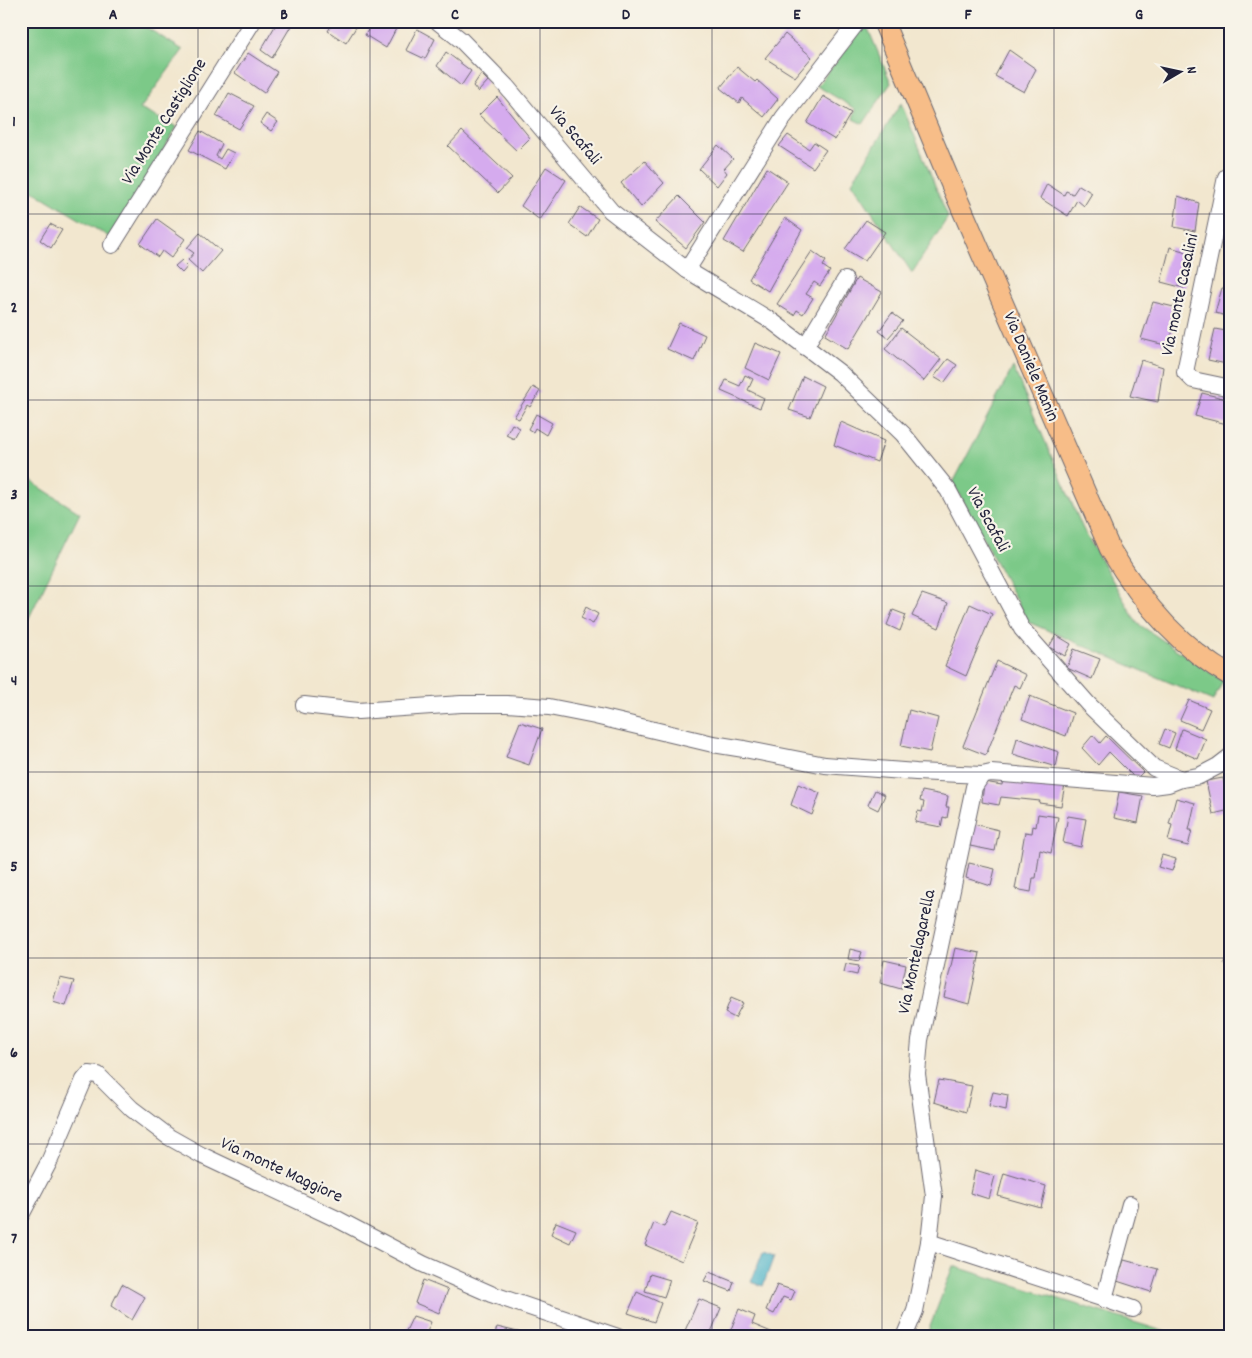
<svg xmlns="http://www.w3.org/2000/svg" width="1252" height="1358" font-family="Dekko,sans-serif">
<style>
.green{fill:#7cc988;stroke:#4f7662}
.water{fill:#49b2c8;stroke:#366a82}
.building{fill:#d5abee}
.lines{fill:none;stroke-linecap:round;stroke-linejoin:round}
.minor-casing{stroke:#6b676f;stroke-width:18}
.major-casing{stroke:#6b676f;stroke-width:22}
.minor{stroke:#fff;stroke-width:16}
.major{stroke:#f7bd88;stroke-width:20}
.grid{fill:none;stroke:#22223b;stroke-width:1;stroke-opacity:0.55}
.labels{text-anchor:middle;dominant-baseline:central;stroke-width:4.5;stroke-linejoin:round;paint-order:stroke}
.street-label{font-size:18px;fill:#22223b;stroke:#f7f3e8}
.neatline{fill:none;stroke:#22223b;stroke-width:2}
.grid-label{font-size:16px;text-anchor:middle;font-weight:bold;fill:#22223b}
</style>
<rect width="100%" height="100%" fill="#f7f3e8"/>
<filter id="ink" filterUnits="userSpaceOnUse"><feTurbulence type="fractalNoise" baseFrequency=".02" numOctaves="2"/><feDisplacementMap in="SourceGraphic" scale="10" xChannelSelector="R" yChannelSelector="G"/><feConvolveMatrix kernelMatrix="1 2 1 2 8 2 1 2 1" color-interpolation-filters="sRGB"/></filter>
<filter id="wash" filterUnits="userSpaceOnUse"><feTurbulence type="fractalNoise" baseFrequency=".0096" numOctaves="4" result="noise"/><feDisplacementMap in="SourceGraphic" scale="20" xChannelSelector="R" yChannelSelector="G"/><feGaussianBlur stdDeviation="1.12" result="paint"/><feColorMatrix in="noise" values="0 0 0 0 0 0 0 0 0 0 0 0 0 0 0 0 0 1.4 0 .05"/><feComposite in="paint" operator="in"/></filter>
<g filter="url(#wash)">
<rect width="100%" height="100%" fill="#f2e7cf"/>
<g class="green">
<path d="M21 21H136L183 50 140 109 177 127 111 238 21 184Z"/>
<path d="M866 24 891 83 863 124 853 119 856 109 817 86Z"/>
<path d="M901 103 948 217 912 273 852 182Z"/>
<path d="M1013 367 1083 529 1137 623 1223 681 1213 701 1028 622 953 483Z"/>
<path d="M21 475 80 513 21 634Z"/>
<path d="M953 1266 1182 1337H926Z"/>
</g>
<path class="water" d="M763 1252 774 1256 763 1286 751 1282Z"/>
<g id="blocks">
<g class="building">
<path d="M278 21H294L272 58 261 50Z"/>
<path d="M334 21H360L346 43 328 31Z"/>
<path d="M373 21H397L399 23 386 48 365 35Z"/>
<path d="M417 29 435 39 425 59 406 50Z"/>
<path d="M785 34 812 57 795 77 765 58Z"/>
<path d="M1009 50 1036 69 1024 92 995 76Z"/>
<path d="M446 52 471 71 461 86 437 66Z"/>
<path d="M248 53 277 72 264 93 235 73Z"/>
<path d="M737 67 755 82 757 80 778 99 764 117 742 98 739 103 720 88Z"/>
<path d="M481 74 488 81 478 92 473 86Z"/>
<path d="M229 93 254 106 239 129 216 116Z"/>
<path d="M823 96 851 113 835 140 807 123Z"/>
<path d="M497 97 530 138 517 151 479 115Z"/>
<path d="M266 114 278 122 271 131 260 123Z"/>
<path d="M200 131 222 144 216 156 220 159 226 149 234 153 225 169 189 150Z"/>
<path d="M462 131 512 178 498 193 448 146Z"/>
<path d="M788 135 809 149 814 142 826 150 813 168 779 146Z"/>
<path d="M718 145 733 159 724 169 727 173 717 186 699 169Z"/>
<path d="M645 161 664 183 641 207 621 183Z"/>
<path d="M546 167 566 180 540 220 521 206Z"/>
<path d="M767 168 788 182 743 252 724 241Z"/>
<path d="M1047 184 1064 195 1066 191 1073 194 1079 185 1092 193 1084 206 1077 200 1068 216 1040 198Z"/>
<path d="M679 196 705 222 686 248 655 222Z"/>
<path d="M1178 196 1199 203 1195 231 1174 227Z"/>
<path d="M580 207 598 219 587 237 569 224Z"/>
<path d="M785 218 802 230 768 291 749 279Z"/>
<path d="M157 219 185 239 171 258 162 251 158 257 140 244Z"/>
<path d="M866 220 885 232 865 261 845 249Z"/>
<path d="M50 224 62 230 51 248 40 240Z"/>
<path d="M200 233 221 251 202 273 188 260 194 253 187 248Z"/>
<path d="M1170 247 1190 253 1184 288 1161 282Z"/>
<path d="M812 251 826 261 823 266 830 271 820 286 814 282 806 294 813 298 803 314 797 310 794 315 777 304Z"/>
<path d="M1230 259H1231V273L1226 272Z"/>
<path d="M182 260 188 266 182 273 175 266Z"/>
<path d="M857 278 882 292 848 349 825 335Z"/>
<path d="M1222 288 1231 289V317L1215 313Z"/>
<path d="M1153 302 1178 308 1169 346 1141 339Z"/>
<path d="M892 313 903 321 888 338 879 331Z"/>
<path d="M679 323 705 335 694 361 667 349Z"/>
<path d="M901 328 941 359 924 381 885 349Z"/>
<path d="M1215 329 1231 332V365L1208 360Z"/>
<path d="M755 343 781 354 769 380 745 368Z"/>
<path d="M948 359 957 365 944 383 934 377Z"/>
<path d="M1141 360 1163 367 1158 402 1130 396Z"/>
<path d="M745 375 753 379 748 390 764 398 760 408 721 391 726 380 740 386Z"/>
<path d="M803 376 823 386 810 417 789 410Z"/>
<path d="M533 387 540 391 530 407 527 405 519 419 514 417Z"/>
<path d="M1202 393 1231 400V425L1195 416Z"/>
<path d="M536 414 552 423 546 435 535 428 533 432 528 429Z"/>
<path d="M841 422 884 441 877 462 834 445Z"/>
<path d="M512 424 520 428 514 439 506 435Z"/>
<path d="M922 594 948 603 939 628 912 616Z"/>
<path d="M970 604 992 614 966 676 945 666Z"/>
<path d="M586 607 598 614 593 624 581 618Z"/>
<path d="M893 610 906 615 900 631 887 625Z"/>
<path d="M1056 635 1071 644 1065 656 1049 647Z"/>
<path d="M1074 649 1100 659 1092 679 1067 668Z"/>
<path d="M997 661 1026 675 1020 688 1014 685 986 755 963 746Z"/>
<path d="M1030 696 1073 713 1066 736 1022 719Z"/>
<path d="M1189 700 1210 709 1201 729 1180 720Z"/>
<path d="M909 710 938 718 930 752 901 746Z"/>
<path d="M520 722 542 729 529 765 506 757Z"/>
<path d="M1165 729 1175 733 1169 748 1159 744Z"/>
<path d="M1182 729 1206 739 1198 759 1175 749Z"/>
<path d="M1093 735 1100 743 1106 736 1143 772 1136 779 1109 752 1098 765 1082 748Z"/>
<path d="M1017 738 1059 752 1056 767 1013 754Z"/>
<path d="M1003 777 1065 784 1061 806 1039 803 1040 801 1001 797 999 805 982 802 984 782 1002 785Z"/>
<path d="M1223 778 1230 810 1213 814 1206 781Z"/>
<path d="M798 784 820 793 812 815 791 805Z"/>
<path d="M875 790 885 795 878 810 868 805Z"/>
<path d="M922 791 948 796 946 807H949L947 818 943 817 941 827 915 822 918 811 922 812 924 802 920 801Z"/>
<path d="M1119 792 1143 796 1138 823 1114 818Z"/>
<path d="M1176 798 1195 803 1189 830H1192L1188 846 1168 841 1172 825 1169 824Z"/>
<path d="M1038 814 1058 817 1051 853 1040 850 1036 878H1033L1031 892 1015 889 1025 832 1032 833 1033 826 1036 827Z"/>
<path d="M1068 816 1086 819 1081 847 1063 843Z"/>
<path d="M973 824 999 830 995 851 970 846Z"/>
<path d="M1162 855 1176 859 1172 871 1158 867Z"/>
<path d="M969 863 995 869 991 886 966 878Z"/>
<path d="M1231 941V965L1224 964Z"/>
<path d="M955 948 980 953 969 1004 944 997Z"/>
<path d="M850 949 862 952 859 961 848 959Z"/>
<path d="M884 960 906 965 901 989 880 983Z"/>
<path d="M846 964 859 966 857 975 844 972Z"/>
<path d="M60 978 74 981 66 1006 53 1002Z"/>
<path d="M731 998 743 1003 735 1018 725 1013Z"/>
<path d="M939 1080 972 1086 966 1112 934 1102Z"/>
<path d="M993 1092 1008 1095 1006 1110 989 1106Z"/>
<path d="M975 1170 995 1176 989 1199 970 1193Z"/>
<path d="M1004 1173 1046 1186 1041 1208 998 1196Z"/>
<path d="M671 1212 698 1223 682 1261 645 1245 654 1223 664 1227Z"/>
<path d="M556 1222 576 1230 570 1243 551 1234Z"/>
<path d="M1124 1260 1158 1269 1151 1292 1117 1281Z"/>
<path d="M709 1272 734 1282 731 1291 704 1281Z"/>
<path d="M650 1274 670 1280 664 1297 645 1291Z"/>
<path d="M423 1280 448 1290 439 1313 415 1303Z"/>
<path d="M122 1284 145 1297 132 1320 111 1306Z"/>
<path d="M777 1285 795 1291 791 1300 783 1297 774 1314 766 1310Z"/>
<path d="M637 1292 661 1303 654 1322 628 1313Z"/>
<path d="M699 1299 721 1308 709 1337H687L683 1335Z"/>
<path d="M739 1309 755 1316 752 1324 776 1334 775 1337H728Z"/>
<path d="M413 1316 431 1322 425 1337H420L406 1331Z"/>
<path d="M497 1327 535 1336V1337H494Z"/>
</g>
</g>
</g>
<g filter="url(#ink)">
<use href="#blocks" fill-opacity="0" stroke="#6b676f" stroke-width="1"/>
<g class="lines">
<defs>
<g id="minor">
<path d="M437 21 461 40 506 86 611 211 687 270 773 322 840 373 903 434 948 490 1022 629 1088 704 1154 768 1181 779 1199 776 1218 766 1231 756"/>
<path d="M1226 177 1185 372 1193 380 1231 388"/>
<path d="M112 245 253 21"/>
<path d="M687 270 783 118 858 21"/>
<path d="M805 347 845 280"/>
<path d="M304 705 358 711 461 704H507L549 707 595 716 713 744 744 749 825 765 916 772 982 775"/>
<path d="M21 1215 49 1162 84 1080 89 1074 98 1075 132 1109 169 1137 201 1155 339 1220 423 1264 491 1294 618 1337"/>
<path d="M929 1242 1104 1299 1130 1204"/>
<path d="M1104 1299 1133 1309"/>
<path d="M904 1337 915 1311 929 1242 934 1196 917 1074 920 1040 974 787 982 775 991 773 1153 786 1168 784 1181 779"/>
</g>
<path id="major" d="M883 21 948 177 1110 549C1140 600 1178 647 1231 676"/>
</defs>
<use href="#minor" class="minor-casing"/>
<use href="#major" class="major-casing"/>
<use href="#minor" class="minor"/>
<use href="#major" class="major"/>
</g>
</g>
<path class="grid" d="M198 21V1337M370 21V1337M540 21V1337M712 21V1337M882 21V1337M1054 21V1337M21 214H1231M21 400H1231M21 586H1231M21 772H1231M21 958H1231M21 1144H1231"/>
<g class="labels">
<g class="street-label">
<text transform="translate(165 122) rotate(-58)">Via Monte Castiglione</text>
<text transform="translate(574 136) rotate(50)">Via Scafali</text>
<text transform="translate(1181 295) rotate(-78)">Via monte Casalini</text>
<text transform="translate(1030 367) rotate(67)">Via Daniele Manin</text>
<text transform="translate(987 520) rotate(62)">Via Scafali</text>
<text transform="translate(918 952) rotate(-78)">Via Montelagarella</text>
<text transform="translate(281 1171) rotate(25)">Via monte Maggiore</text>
</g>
</g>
<rect width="1252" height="1358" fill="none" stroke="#f7f3e8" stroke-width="55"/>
<g transform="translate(1180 72) rotate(81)" stroke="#f7f3e8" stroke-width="4" paint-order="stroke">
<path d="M0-4L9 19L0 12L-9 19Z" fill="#22223b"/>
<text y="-8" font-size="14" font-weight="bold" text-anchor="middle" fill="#22223b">N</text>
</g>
<rect x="28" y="28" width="1196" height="1302" class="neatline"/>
<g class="grid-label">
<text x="113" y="19">A</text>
<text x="284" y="19">B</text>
<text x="455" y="19">C</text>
<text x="626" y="19">D</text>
<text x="797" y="19">E</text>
<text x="968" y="19">F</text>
<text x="1139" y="19">G</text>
<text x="14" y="126">1</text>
<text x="14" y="312">2</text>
<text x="14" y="499">3</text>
<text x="14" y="685">4</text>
<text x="14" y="871">5</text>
<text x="14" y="1057">6</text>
<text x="14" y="1243">7</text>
</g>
</svg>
